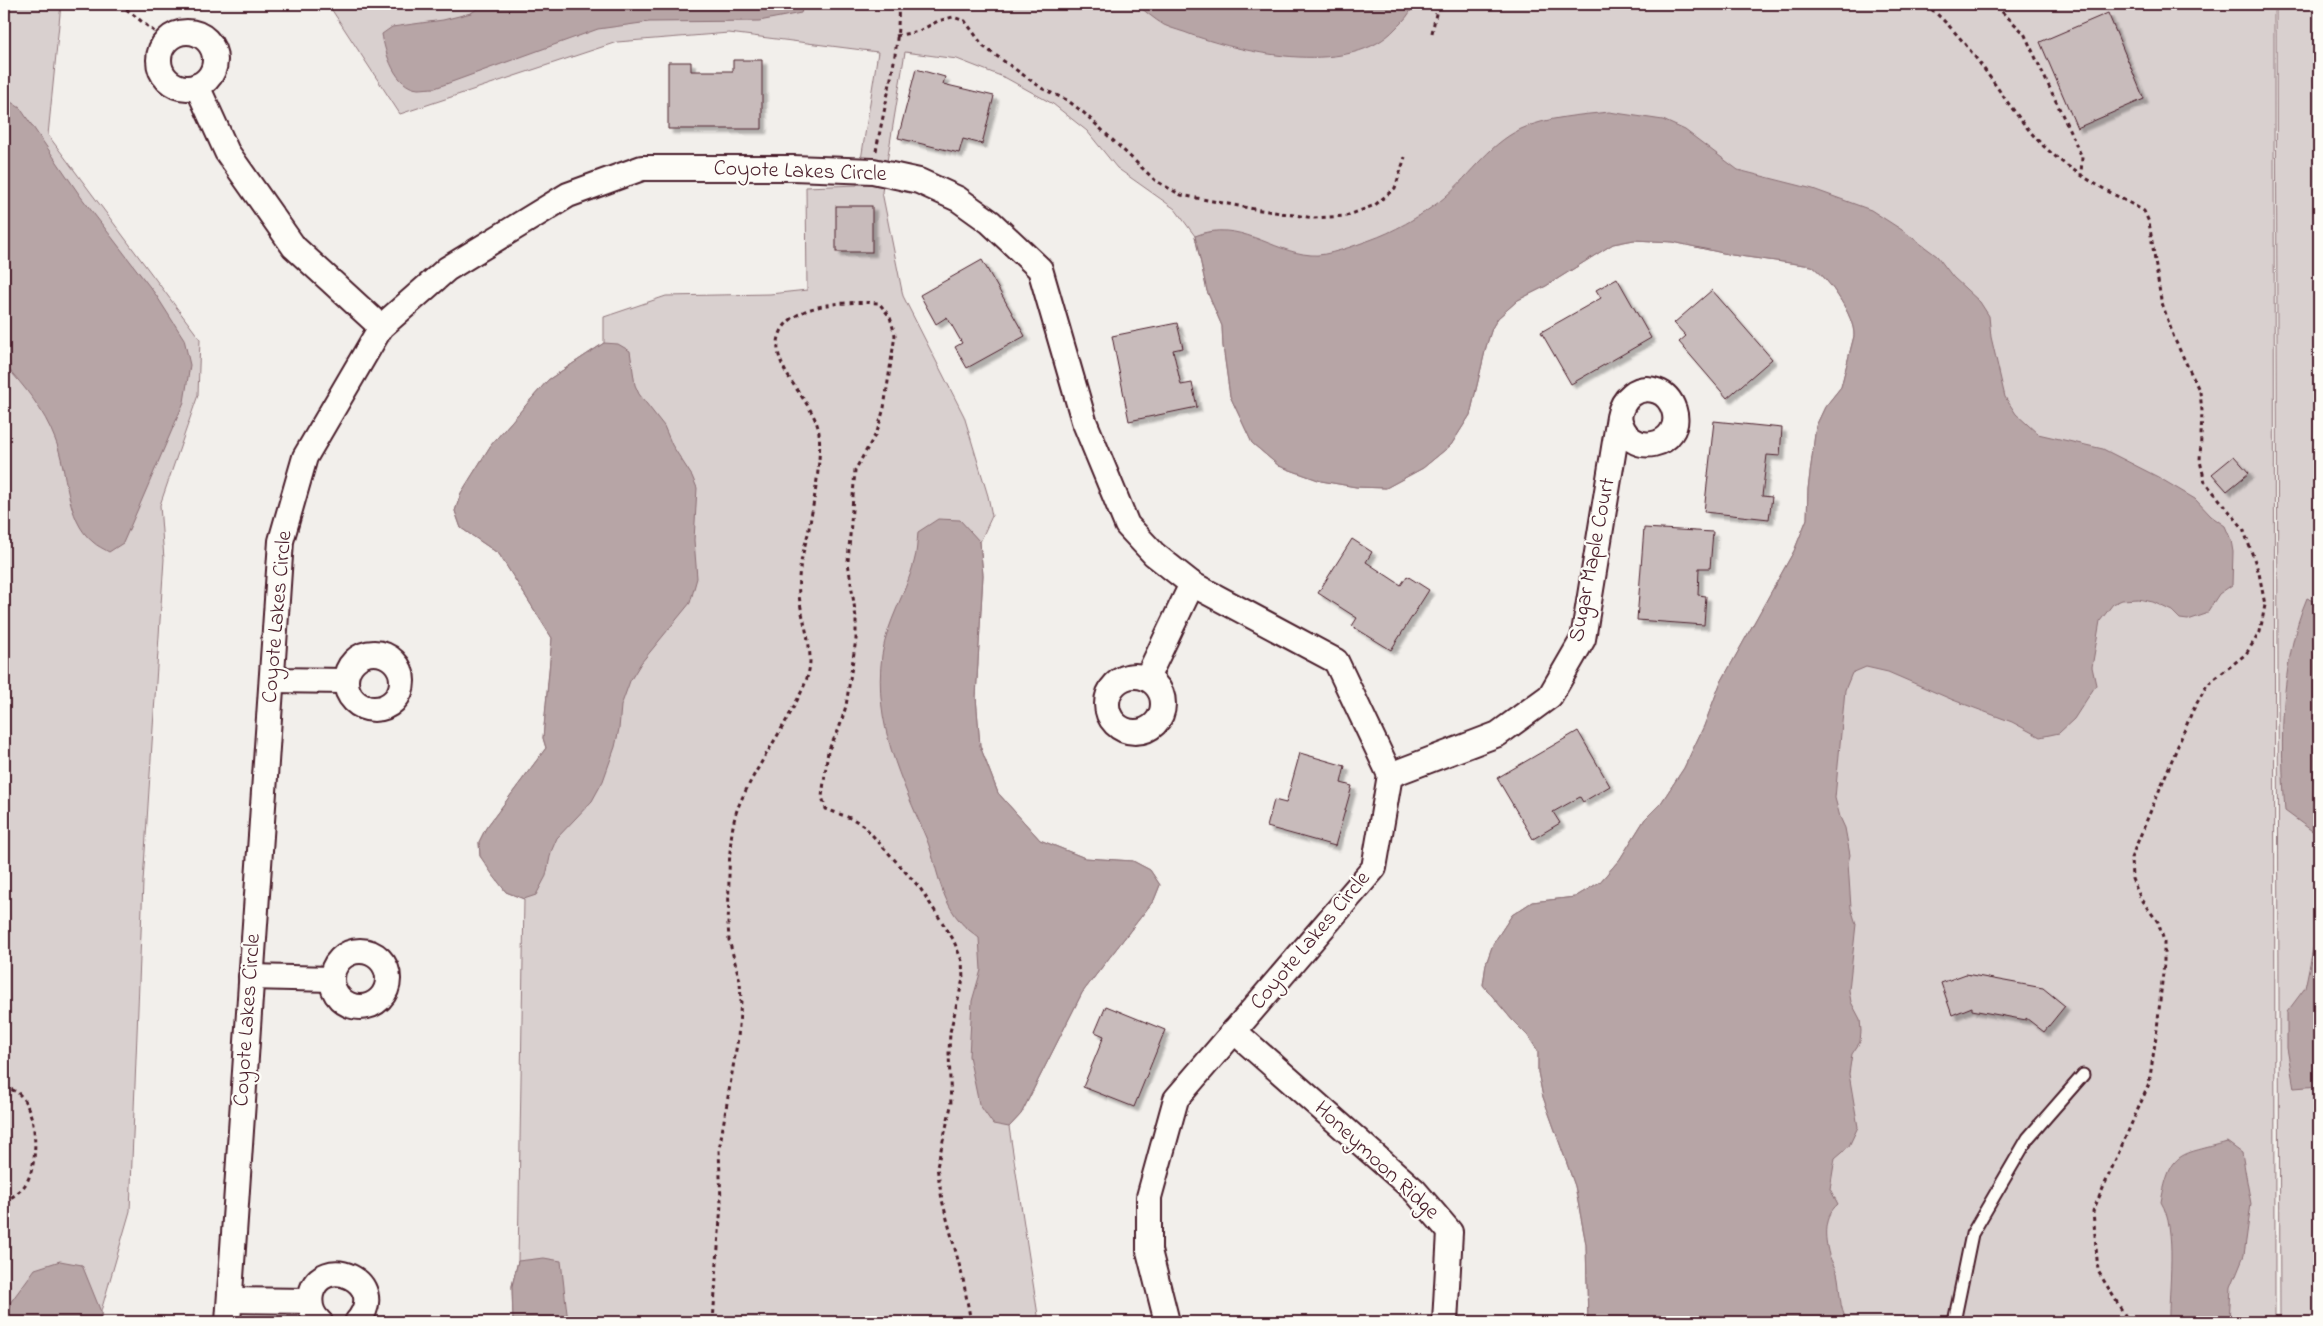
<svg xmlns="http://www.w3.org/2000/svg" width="2323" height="1326" font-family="'Indie Flower',sans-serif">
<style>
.green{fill:#d9d0cf;stroke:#92787d}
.water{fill:#b7a5a6;stroke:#8b6f75}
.building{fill:#c8bbbb;stroke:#4a1f2b;filter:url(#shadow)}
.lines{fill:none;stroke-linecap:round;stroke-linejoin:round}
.lane-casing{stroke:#4a1f2b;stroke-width:15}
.street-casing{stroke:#4a1f2b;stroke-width:28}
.path{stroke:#4a1f2b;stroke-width:3;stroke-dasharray:4 4;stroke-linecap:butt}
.lane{stroke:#fdfcf7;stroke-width:11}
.street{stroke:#fdfcf7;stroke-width:24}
.labels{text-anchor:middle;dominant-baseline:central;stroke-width:4.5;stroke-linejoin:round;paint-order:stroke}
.street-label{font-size:22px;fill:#4a1f2b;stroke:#fdfcf7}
</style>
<defs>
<filter id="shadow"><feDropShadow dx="4.5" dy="4.5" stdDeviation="1" flood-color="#0004"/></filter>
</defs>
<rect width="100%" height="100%" fill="#f2efeb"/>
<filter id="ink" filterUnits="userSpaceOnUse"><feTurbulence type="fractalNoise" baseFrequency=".02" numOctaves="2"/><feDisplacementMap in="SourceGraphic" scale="10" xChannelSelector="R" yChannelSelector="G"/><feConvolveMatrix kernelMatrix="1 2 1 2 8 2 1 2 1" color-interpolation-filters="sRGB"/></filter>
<g filter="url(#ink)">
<g class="green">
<path d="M4 4H61L48 135 200 339 198 395 160 505 164 559 143 882 130 1211 101 1311V1322H4Z"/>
<path d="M328 4H2274L2275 1322H1588L1586 1244 1575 1186 1543 1097 1538 1072V1051L1528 1036 1513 1021 1483 985 1486 964 1493 944 1512 915 1532 902 1575 897 1600 882 1620 859 1645 819 1661 803 1684 768 1704 726 1720 684 1794 551 1807 519 1808 489 1816 426 1825 407 1841 387 1854 336C1855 316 1828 278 1812 266L1732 255 1673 242 1634 240 1613 244 1546 286 1518 300 1498 318 1492 328 1486 347 1470 415 1451 445 1423 468 1386 488 1356 487 1321 481 1279 466 1252 443 1230 396 1223 346 1222 326 1207 291 1195 236 1175 209 1117 168 1087 131 1053 104 1006 78 957 59 905 52 882 192 903 296 964 416 988 496 992 516 980 542 983 575 976 697 980 746 998 793 1040 840 1085 858 1133 861 1150 870 1160 885 1154 900 1082 993 1021 1114 1009 1127 1039 1322H513L512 1286 518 1261 524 899 506 892 480 856 479 842 486 828 546 748 543 738 552 638 499 554 461 528 455 511 461 493 491 445 526 405 548 380 604 343V317L666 296 770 294 807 290 806 187 857 185 878 52 729 33 617 42 400 114Z"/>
<path d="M2276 4H2319V1322H2280Z"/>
</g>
<g class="water">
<path d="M484 4H804L801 13 759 21 649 22 598 29 435 88C429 88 423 89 418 89 395 87 385 53 382 34L392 27 443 20 471 13Z"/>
<path d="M1136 4H1413C1411 14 1403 21 1396 28 1352 77 1247 54 1192 35 1183 31 1172 29 1164 25 1154 19 1145 11 1136 4Z"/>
<path d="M4 100H8L20 108 81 197 156 295 184 339 190 365 184 402 141 502 123 543 109 552C104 549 97 546 93 542 65 520 68 470 55 439 44 410 25 387 4 364Z"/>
<path d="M1609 112 1663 120 1685 130 1738 170 1813 189 1871 210 1902 230 1937 256 1953 277 1980 302 1989 316 1991 337 2005 397 2016 414 2038 434 2103 449 2158 477 2195 499 2211 516 2225 526 2231 540 2233 552 2232 585 2219 594 2206 614 2188 620 2180 619 2172 611 2153 602 2138 599 2122 600 2113 604 2100 621 2092 667 2096 685 2074 719 2059 733 2040 737 2012 722 1953 700 1888 672 1866 667 1852 673 1845 690 1835 798 1840 817 1845 828 1850 855 1848 863 1851 908 1856 924 1849 990 1851 1002 1860 1019 1861 1031 1860 1042 1852 1054 1849 1074 1858 1127 1849 1146 1835 1158 1830 1189 1838 1204C1823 1217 1824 1236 1829 1255 1831 1261 1835 1267 1837 1273 1841 1289 1838 1308 1848 1322H1588L1586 1244 1575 1186 1543 1097 1538 1072V1051L1528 1036 1513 1021 1483 985 1486 964 1493 944 1512 915 1532 902 1575 897 1600 882 1620 859 1645 819 1661 803 1684 768 1704 726 1720 684 1794 551 1807 519 1808 489 1816 426 1825 407 1841 387 1854 336C1855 316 1828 278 1812 266L1732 255 1673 242 1634 240 1613 244 1546 286 1518 300 1498 318 1492 328 1486 347 1470 415 1451 445 1423 468 1386 488 1356 487 1321 481 1279 466 1252 443 1230 396 1223 346 1222 326 1207 291 1195 236C1239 218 1271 252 1311 255 1325 257 1356 245 1370 240 1393 232 1419 217 1439 202 1467 180 1487 145 1521 129 1547 117 1581 115 1609 112Z"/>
<path d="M604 343 618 344 630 351 635 385 639 394 664 426 672 445 692 476 697 488 694 540 697 578 690 603 641 663 630 681 621 706 619 729 615 747 603 781 592 801 557 838 551 852 546 876 536 895 524 899 506 892 492 874 480 856 479 842 486 828 546 748 543 738 552 638 499 554 461 528 455 511 461 493 491 445 526 405 548 380Z"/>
<path d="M938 519 960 520 980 542 983 575 976 697 980 746 998 793 1040 840 1085 858 1133 861 1150 870 1160 885 1154 900 1082 993 1021 1114 1009 1127 993 1124 979 1104 969 1056 972 1001 981 970 979 938C972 932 964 927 959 920 940 898 937 866 927 840 901 778 873 724 882 655 887 622 906 593 914 562 917 552 917 542 918 532Z"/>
<path d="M2307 598 2319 603V772L2313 779 2319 793V836L2285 811C2280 742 2280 662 2307 598Z"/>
<path d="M2319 920V1086L2294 1088 2287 1048V1012L2305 988Z"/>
<path d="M2227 1142 2242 1153 2251 1204 2244 1255 2231 1287 2229 1322H2169C2168 1289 2178 1230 2161 1202 2171 1148 2181 1156 2227 1142Z"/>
<path d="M544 1258 561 1261 568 1322H513L512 1286 518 1261Z"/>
<path d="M60 1261 82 1265 101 1312V1322H4L10 1303 35 1269Z"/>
</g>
<g class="building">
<path d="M2108 13 2144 99 2077 128 2040 42Z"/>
<path d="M733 60H762V129H668V62H691V71H733Z"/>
<path d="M916 69 945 77 943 84 994 96 982 144 963 139 959 153 898 138Z"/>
<rect x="836" y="206" width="36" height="46"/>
<path d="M982 260 1025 336 967 368 955 347 962 343 947 317 936 324 920 295Z"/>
<path d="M1617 278 1651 338 1571 384 1541 332 1601 298 1596 290Z"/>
<path d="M1712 290 1772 359 1727 398 1679 342 1686 336 1674 323Z"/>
<path d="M1177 323 1183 348 1173 350 1181 385 1192 383 1197 407 1129 421 1112 336Z"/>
<path d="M1714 421 1782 428 1780 456 1767 455 1762 496 1772 497 1769 519 1704 512Z"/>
<path d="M2234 456 2249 473 2227 491 2212 474Z"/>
<path d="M1644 528 1713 532 1710 568H1699L1698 595 1706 596 1704 625 1637 620Z"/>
<path d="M1352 539 1372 552 1366 562 1401 585 1407 576 1429 590 1391 650 1352 626 1357 618 1318 593Z"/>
<path d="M1578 731 1610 786 1583 802 1580 797 1553 812 1560 823 1533 839 1497 778Z"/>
<path d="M1300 753 1345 766 1341 783 1352 786 1335 846 1267 827 1274 800 1286 803Z"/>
<path d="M1966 974 2043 988 2065 1006 2044 1032 2026 1018V1020L1972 1010V1007L1952 1015 1941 983Z"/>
<path d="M1106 1006 1165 1030 1134 1107 1083 1087 1104 1036 1095 1032Z"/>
</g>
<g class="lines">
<defs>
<path id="lane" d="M1954 1322 1972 1234 2028 1138 2083 1075"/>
<g id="street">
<circle cx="187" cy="60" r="28"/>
<path d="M197 86 227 152 294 247 381 327"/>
<circle cx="374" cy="681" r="28"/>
<circle cx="1135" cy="704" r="28"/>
<path d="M1147 678 1192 584"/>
<path d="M272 680 346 681"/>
<path d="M1390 775 1498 734 1550 696 1583 639 1619 417C1622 399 1637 384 1657 391 1666 394 1671 401 1674 410 1685 446 1627 462 1619 417"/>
<circle cx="360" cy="979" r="28"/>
<path d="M251 977 332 979"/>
<path d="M1234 1031 1415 1191 1450 1232 1445 1322"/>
<path d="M230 1300 310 1301"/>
<path d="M228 1322 281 541 305 457 381 327 447 269 568 195 642 168H793L873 171 919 181 958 199 990 222 1040 269 1084 421 1127 525 1154 554 1192 584 1336 661 1390 775 1374 868 1176 1099 1149 1197V1251L1167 1322"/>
<path d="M320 1322C312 1315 309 1305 311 1294 321 1252 391 1281 357 1322"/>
</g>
</defs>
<use href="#lane" class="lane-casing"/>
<use href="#street" class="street-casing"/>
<g class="path">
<path d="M120 4 166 41"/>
<path d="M1925 4C1971 40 1996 92 2034 136 2064 170 2105 189 2144 211L2149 222 2161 300 2174 338 2200 392 2202 411 2200 461 2205 482 2243 528 2259 573 2265 605 2260 632 2246 654 2207 685 2192 712 2131 858 2132 879 2142 901 2158 922 2164 941V963L2157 1029 2149 1084 2093 1211 2098 1271 2129 1322"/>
<path d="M1988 4 1999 9 2024 33 2082 157 2081 175"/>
<path d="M1432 33 1438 4"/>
<path d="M896 36 919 31 938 21 953 17 965 21 984 47 1043 89 1067 100 1084 113 1156 181 1181 195 1254 209 1314 218 1346 216 1375 205 1395 188 1405 157"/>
<path d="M876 151C884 107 901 48 898 4"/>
<path d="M4 1086C8 1088 14 1090 18 1093 38 1111 40 1163 25 1185 20 1192 11 1198 4 1202"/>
<path d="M713 1322 721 1203 719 1150 738 1038 741 1001 740 981 729 940 728 924C730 890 726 835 739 805 753 773 774 743 791 712 799 696 810 679 810 660 810 632 796 606 799 578 800 563 804 548 808 534 813 507 822 459 819 433 815 400 767 368 780 334 792 302 851 301 879 303L890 317 895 335 884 408 877 432 855 470 848 562 856 618V639L846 706 839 729 828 751 822 797 826 809 853 819 864 826 920 888 953 939 962 961 963 979 950 1032 949 1053 951 1106 937 1167 942 1200 963 1279 971 1322"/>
</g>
<use href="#lane" class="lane"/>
<use href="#street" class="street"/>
</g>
</g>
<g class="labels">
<g class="street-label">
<text transform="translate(800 172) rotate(2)">Coyote Lakes Circle</text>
<text transform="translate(1593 560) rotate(-79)">Sugar Maple Court</text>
<text transform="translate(278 617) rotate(-85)">Coyote Lakes Circle</text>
<text transform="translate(1311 941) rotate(-50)">Coyote Lakes Circle</text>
<text transform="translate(248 1020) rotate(-86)">Coyote Lakes Circle</text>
<text transform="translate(1376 1161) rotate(43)">Honeymoon Ridge</text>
</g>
</g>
<rect width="2323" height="1326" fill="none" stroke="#fdfcf7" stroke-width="20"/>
<rect x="10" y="10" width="2303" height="1306" fill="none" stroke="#4a1f2b" stroke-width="2" filter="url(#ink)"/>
</svg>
